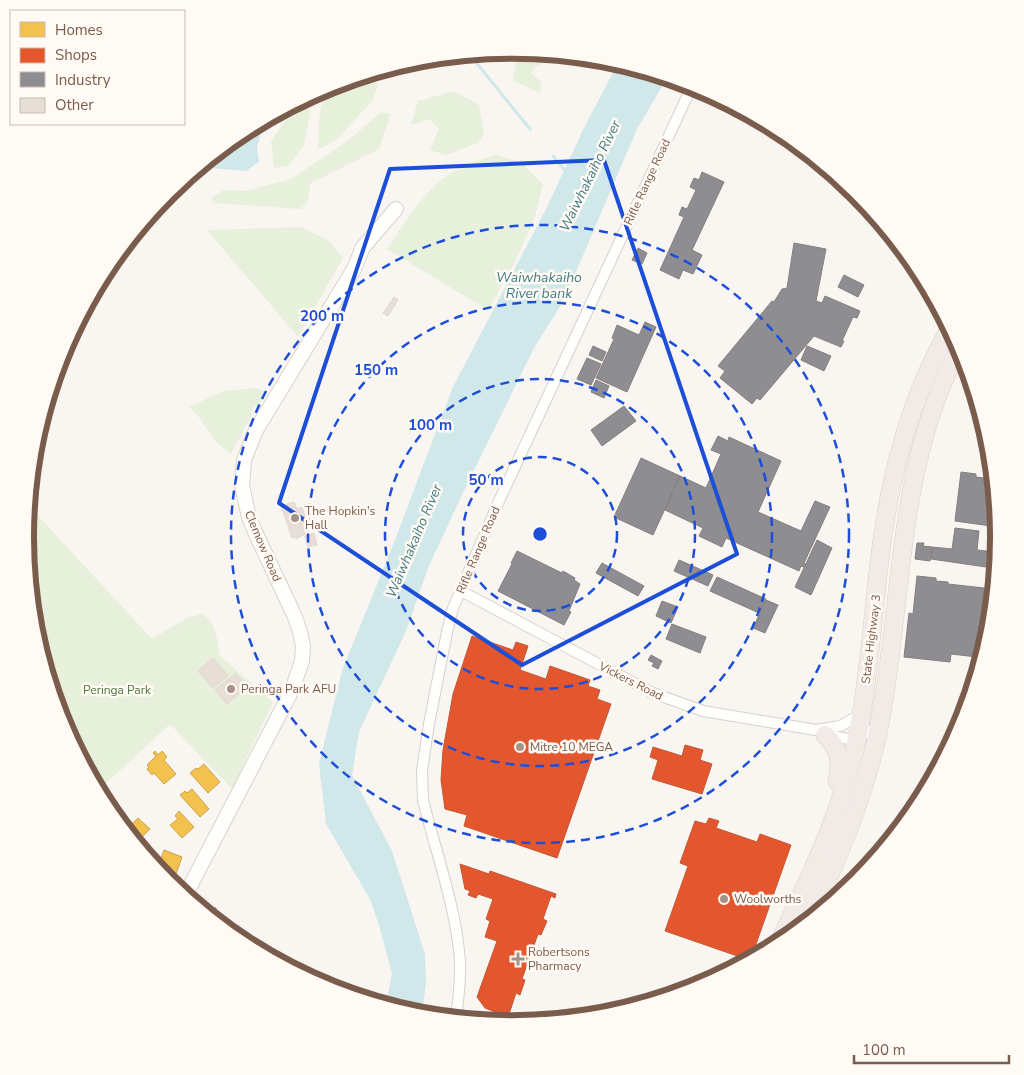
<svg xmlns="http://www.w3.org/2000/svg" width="1024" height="1075" font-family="'Nunito Sans',sans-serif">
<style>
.green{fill:#e7f0db}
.water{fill:#d0e8ea}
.homes{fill:#f2c14e;stroke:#cea34e}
.shops{fill:#e4572e;stroke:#c45837}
.industry{fill:#8d8d92;stroke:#877e7d}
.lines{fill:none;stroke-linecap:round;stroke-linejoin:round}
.stream{stroke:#d0e8ea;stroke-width:3}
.building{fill:#e6ded7;stroke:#e2d8d2}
.street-casing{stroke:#d7d1cb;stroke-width:12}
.secondary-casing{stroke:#d9d2cb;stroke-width:16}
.highway-casing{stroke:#dad1cc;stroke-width:19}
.street{stroke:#fefefd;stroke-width:10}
.secondary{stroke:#fefefd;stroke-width:14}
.highway{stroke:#f2eae7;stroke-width:18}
.marked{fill:none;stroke:#1d4ed8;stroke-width:4;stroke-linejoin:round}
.ring{fill:none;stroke:#1d4ed8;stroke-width:2.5;stroke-dasharray:9 6}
.poi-dot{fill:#a69286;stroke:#fffaf3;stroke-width:2}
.labels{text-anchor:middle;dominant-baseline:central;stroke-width:5;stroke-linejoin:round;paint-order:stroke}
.street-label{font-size:12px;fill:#7a5c4d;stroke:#fffaf3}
.poi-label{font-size:12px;fill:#7a5c4d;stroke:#fffaf3;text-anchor:start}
.park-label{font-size:12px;fill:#537a41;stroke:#fffaf3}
.water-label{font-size:14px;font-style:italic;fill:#437c86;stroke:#fffaf3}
.rim{fill:none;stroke:#7a5c4d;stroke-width:6}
.centre{fill:#1d4ed8;stroke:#fffaf3;stroke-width:2.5}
.ring-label{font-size:15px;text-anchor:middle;font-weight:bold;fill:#1d4ed8;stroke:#fffaf3;stroke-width:5;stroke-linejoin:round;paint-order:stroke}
</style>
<rect width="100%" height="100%" fill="#f9f5f0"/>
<g class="green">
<path d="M509 51 555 55 535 67 531 73 541 82V93L513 81 516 62Z"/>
<path d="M370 74 378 84 373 100 337 139 318 150C320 131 315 96 336 84 346 79 359 77 370 74Z"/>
<path d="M454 91 479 105 484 134 478 143 446 155 430 150 439 129 430 119 411 125 418 101Z"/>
<path d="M309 96 310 114 304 145 288 166 274 168 271 141 298 102Z"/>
<path d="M381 112 391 114 379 149 311 183 307 203 300 209 213 203 212 197 224 190 246 191 291 179 349 140Z"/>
<path d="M496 155 522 163 543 184 534 220 515 262 488 310 387 249C403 225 418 200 440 181 455 168 477 161 496 155Z"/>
<path d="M301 227 328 240 343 258 298 337 207 230Z"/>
<path d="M255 388 267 392 258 406H255L251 411 252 415 231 454 214 440 199 417 189 407 224 391Z"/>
<path d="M28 505 152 639 187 618 202 614C217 623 217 640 220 656L273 702 232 789 170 724 98 791 62 724 34 632 25 537Z"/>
</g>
<g class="water">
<path d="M618 63 667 78 637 129 564 300 534 348 461 497 428 568 406 631 359 732 352 775 392 851 425 954 426 982 422 1016 417 1015 386 1006 392 973 379 925 370 899 326 824 319 764 333 707 343 668 393 545 453 387 547 207 585 126Z"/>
<path d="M264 121 257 147 259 162 246 171 199 167 242 132Z"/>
</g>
<g class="homes">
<path d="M155 751 158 755 162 751 167 757 164 760 176 774 164 784 154 773 152 775 147 769 149 767 147 765 156 756 153 753Z"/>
<path d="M204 764 220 782 208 793 190 773 196 768 198 769Z"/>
<path d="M192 789 209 809 200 817 180 795 185 791 187 793Z"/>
<path d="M179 811 194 827 182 838 170 825 178 819 175 816Z"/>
<path d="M138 818 150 829 139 840 136 837 134 839 125 830Z"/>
<path d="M164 850 182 857 176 874 170 872 168 877 162 875 157 869Z"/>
</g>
<g class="shops">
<path d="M472 636 513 650 516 642 528 646 520 670 546 679 550 666 590 680 588 686 600 690 597 699 611 704 557 858 464 826 467 815 445 809 441 780 443 750 453 694Z"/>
<path d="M685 745 703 750 700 760 712 764 702 794 652 779 658 760 650 757 653 747 682 756Z"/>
<path d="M709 818 719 821 716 828 757 842 760 834 791 845 755 947H754L749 960 665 931 688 866 680 863 695 821 706 824Z"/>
<path d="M460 864 489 874 490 871 556 894 555 898 551 896 543 919 547 921 541 935 538 934 522 979 525 980 520 995 516 993 508 1017 485 1008 477 997 497 941 485 937 490 921 486 919 493 899 478 894 476 898 468 895 470 891 465 889Z"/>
</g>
<g class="industry">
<path d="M702 172 724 182 692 250 702 255 693 274 683 270 679 279 660 270 684 217 679 215 682 207 687 209 696 190 690 187 694 178 699 180Z"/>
<path d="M794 243 826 249 816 301 822 303 825 296 860 311 857 318 853 317 842 341H844L841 347 814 336 760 400 757 398 752 404 720 378 725 371 718 366 772 301 774 302 782 289 787 288Z"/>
<path d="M638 248 647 253 642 264 632 260Z"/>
<path d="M844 275 864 285 858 297 838 287Z"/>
<path d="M645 322 656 327 627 392 596 378 614 339 612 338 617 325 639 335Z"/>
<path d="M593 346 606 352 602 361 589 355Z"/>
<path d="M807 346 831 356 824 371 801 360Z"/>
<path d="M587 358 601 364 591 385 577 379Z"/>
<path d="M596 380 609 386 604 398 591 392Z"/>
<path d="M624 406 636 421 602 446 591 430Z"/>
<path d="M718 436 728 441 729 437 781 461 758 512 801 531 815 501 830 507 804 563 806 564 804 567 801 566 799 571 726 538 722 547 699 536 703 528 665 510 680 476 706 488 721 454 711 450Z"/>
<path d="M641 458 680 476 653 535 614 517Z"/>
<path d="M961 472 976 474V477L993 479 998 527 955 521Z"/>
<path d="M955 528 979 531 977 550 995 552 993 568 931 559 932 547 952 549Z"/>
<path d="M817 540 832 548 811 595 795 587Z"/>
<path d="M917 543H924L923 546 932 547 930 561 915 559Z"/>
<path d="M517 551 562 573 563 571 575 578 574 580 580 584 569 611 571 612 564 625 498 591 512 564 511 563Z"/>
<path d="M679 560 713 575 708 586 674 571Z"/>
<path d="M602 563 644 586 638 596 596 573Z"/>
<path d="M917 576 936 578V581L948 582V584L984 588 977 657 951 654 950 662 904 657 909 613 913 614Z"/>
<path d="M717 577 766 599 759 613 710 591Z"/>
<path d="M766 600 778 605 765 633 753 628Z"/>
<path d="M662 601 678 607 671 623 656 616Z"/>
<path d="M672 624 706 637 700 653 666 639Z"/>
<path d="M651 655 662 661 658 669 652 666 654 663 648 660Z"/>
<path d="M199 908H216V922Z"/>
</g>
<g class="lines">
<g class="stream">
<path d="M470 55 530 129"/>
<path d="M553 156 566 172"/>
</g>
</g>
<g class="building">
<path d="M394 297 398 300 388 316 383 313Z"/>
<path d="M294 502 297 509 302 507 309 527 303 529 305 534 296 539 295 537 292 538 281 506Z"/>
<path d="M314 533 317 545 308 547 305 536Z"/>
<path d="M213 658 228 676 213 688 198 671Z"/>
<path d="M236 673 247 687 227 704 215 690Z"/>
</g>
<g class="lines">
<defs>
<g id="street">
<path d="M461 591 653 693 703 711 816 730 840 726 862 714"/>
<path d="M825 735 849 739 858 737 879 727"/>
<path d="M456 1019C458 1000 461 981 460 961 456 907 436 853 423 800L422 770 429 724 447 632 453 608 499 501 692 86"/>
</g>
<path id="secondary" d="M185 896 292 690 302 661 303 646 300 632 295 617 256 534 249 517 242 486 244 460 256 430 354 269 363 247 396 209"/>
<g id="highway">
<path d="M825 735C839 748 842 763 837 781"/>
<path d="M808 922C838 859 865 796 879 727 904 599 896 464 960 347"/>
<path d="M778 945C810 877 844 808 858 734 869 678 872 622 879 565 888 483 908 401 950 328"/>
</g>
</defs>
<use href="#street" class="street-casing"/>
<use href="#secondary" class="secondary-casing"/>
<use href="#highway" class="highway-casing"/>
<use href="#street" class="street"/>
<use href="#secondary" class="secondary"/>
<use href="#highway" class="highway"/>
</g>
<path class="marked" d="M604 160 737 554 522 665 279 503 390 169Z"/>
<g class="ring">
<circle cx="540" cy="534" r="77"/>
<circle cx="540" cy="534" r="155"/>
<circle cx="540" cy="534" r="232"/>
<circle cx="540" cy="534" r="309"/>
</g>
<g class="poi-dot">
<circle cx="295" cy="518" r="5"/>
<circle cx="231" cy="689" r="5"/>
<circle cx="520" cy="747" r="5"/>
<circle cx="724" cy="899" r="5"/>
<path d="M515.5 951.5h5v5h5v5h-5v5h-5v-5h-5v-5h5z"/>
</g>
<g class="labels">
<g class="street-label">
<text transform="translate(647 182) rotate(-65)">Rifle Range Road</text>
<text transform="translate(263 546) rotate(67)">Clemow Road</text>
<text transform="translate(478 550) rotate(-67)">Rifle Range Road</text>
<text transform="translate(871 639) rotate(-83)">State Highway 3</text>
<text transform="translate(631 681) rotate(27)">Vickers Road</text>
</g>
<g class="poi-label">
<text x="305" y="511">The Hopkin's<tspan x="305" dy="14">Hall</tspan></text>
<text x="241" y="689">Peringa Park AFU</text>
<text x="530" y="747">Mitre 10 MEGA</text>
<text x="734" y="899">Woolworths</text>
<text x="528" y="952">Robertsons<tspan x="528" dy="14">Pharmacy</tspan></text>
</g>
<g class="park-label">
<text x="117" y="690">Peringa Park</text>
</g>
<g class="water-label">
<text transform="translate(590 176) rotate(-64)">Waiwhakaiho River</text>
<text x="539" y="277">Waiwhakaiho<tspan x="539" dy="16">River bank</tspan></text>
<text transform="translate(414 541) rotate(-67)">Waiwhakaiho River</text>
</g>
</g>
<path d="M0 0H1024V1075H0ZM34 537a478 478 0 1 1 956 0a478 478 0 1 1-956 0Z" fill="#fffaf3" fill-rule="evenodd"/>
<path class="rim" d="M34 537a478 478 0 1 1 956 0a478 478 0 1 1-956 0Z"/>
<circle cx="540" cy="534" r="8" class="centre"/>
<g class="ring-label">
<text x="322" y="321">200 m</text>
<text x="376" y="375">150 m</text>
<text x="430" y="430">100 m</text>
<text x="486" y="485">50 m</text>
</g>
<rect x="10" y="10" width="175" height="115" fill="#fffaf3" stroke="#cabbb1"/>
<rect x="20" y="22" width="25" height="15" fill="#f2c14e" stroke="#cabbb1"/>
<text x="55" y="35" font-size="15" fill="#7a5c4d">Homes</text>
<rect x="20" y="48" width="25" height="15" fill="#e4572e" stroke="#cabbb1"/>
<text x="55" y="60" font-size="15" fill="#7a5c4d">Shops</text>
<rect x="20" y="72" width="25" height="15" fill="#8d8d92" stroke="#cabbb1"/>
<text x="55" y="85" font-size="15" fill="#7a5c4d">Industry</text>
<rect x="20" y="98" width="25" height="15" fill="#e6ded7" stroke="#cabbb1"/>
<text x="55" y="110" font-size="15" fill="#7a5c4d">Other</text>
<path d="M854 1055v8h155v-8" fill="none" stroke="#7a5c4d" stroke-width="2.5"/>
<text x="862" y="1055" font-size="15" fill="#7a5c4d" stroke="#fffaf3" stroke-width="4" paint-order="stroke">100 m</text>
</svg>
